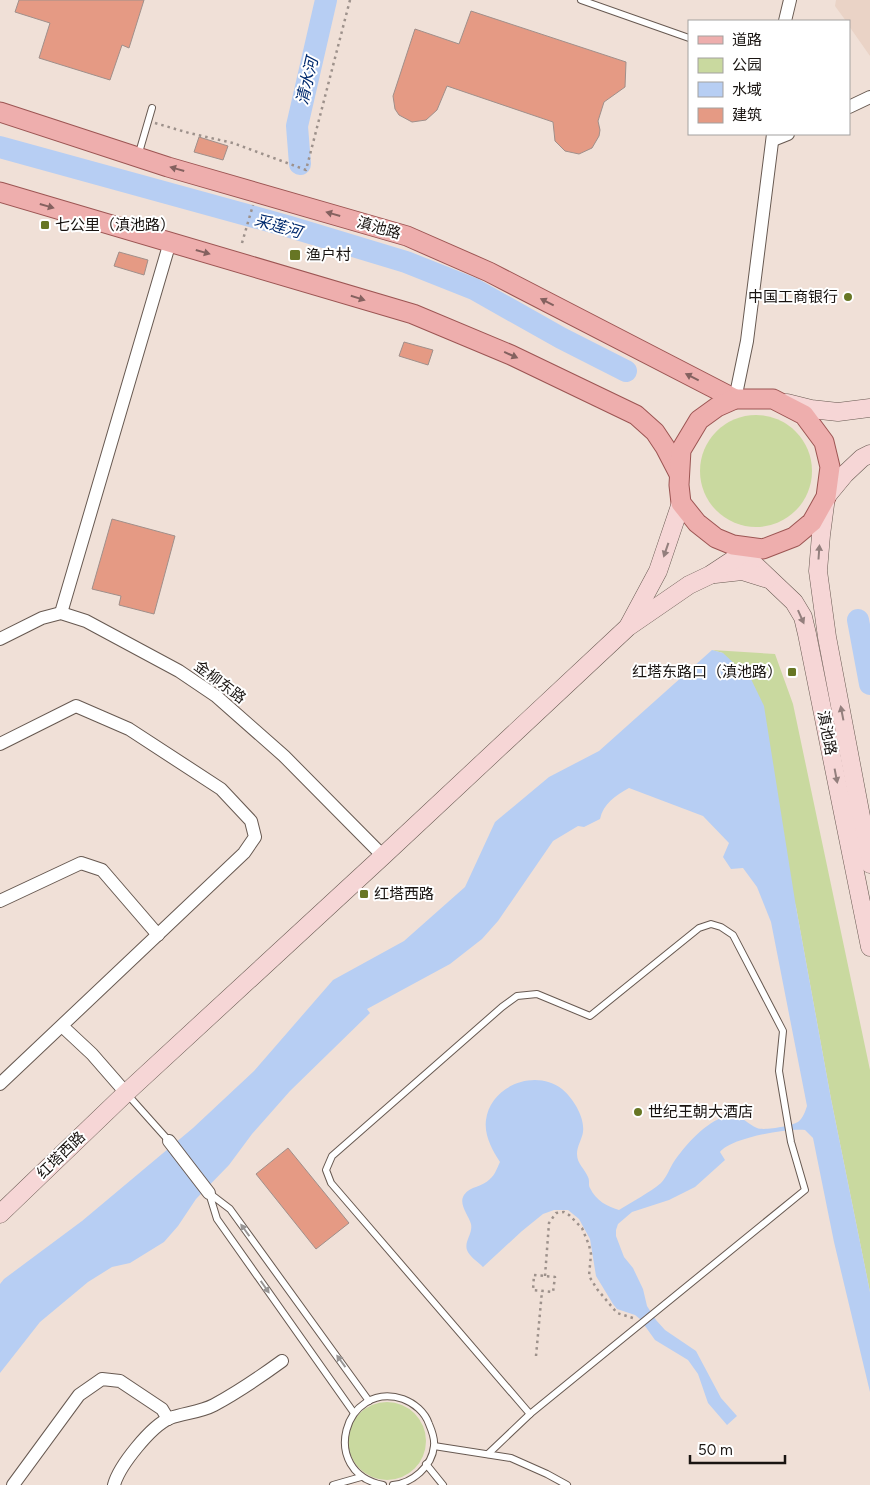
<svg xmlns="http://www.w3.org/2000/svg" width="870" height="1485" font-family="Figtree,'Noto Sans SC',sans-serif">
<style>
.built{fill:#ead3c6}
.green{fill:#c9d99f}
.water{fill:#b7cef3}
.lines{fill:none;stroke-linecap:round;stroke-linejoin:round}
.river{stroke:#b7cef3;stroke-width:22}
.building{fill:#e59a84;stroke:#a08f8a}
.lane-casing{stroke:#675951;stroke-width:8}
.street-casing{stroke:#675951;stroke-width:14}
.secondary-casing{stroke:#675951;stroke-width:19}
.primary-casing{stroke:#9c5553;stroke-width:21}
.path{stroke:#9d918b;stroke-width:2.5;stroke-dasharray:2.5 4;stroke-linecap:butt}
.lane{stroke:#fff;stroke-width:6}
.street{stroke:#fff;stroke-width:12}
.secondary{stroke:#f6d6d6;stroke-width:18}
.primary{stroke:#eeaead;stroke-width:19}
.path-bridge{stroke:#9d918b;stroke-width:2.5;stroke-dasharray:2.5 4;stroke-linecap:butt}
.oneway{fill:#84615f}
.oneway2{fill:#937f7d}
.oneway3{fill:#989594}
.poi-dot{fill:#677624;stroke:#fff;stroke-width:2}
.labels{text-anchor:middle;dominant-baseline:central;stroke-width:4;stroke-linejoin:round;paint-order:stroke}
.poi-label{font-size:15px;fill:#191411;stroke:#fff;text-anchor:start}
.street-label{font-size:15px;fill:#191411;stroke:#fff}
.water-label{font-size:16px;font-style:italic;fill:#012a6e;stroke:#fff}
</style>
<rect width="100%" height="100%" fill="#f0e0d7"/>
<path class="built" d="M836 0H870V56L849 26V21H846L835 6Z"/>
<g class="green">
<circle cx="756" cy="471" r="56"/>
<path d="M712 650 775 654 793 704 870 1070V1292L831 1099 796 907 723 653Z"/>
<circle cx="387" cy="1441" r="39"/>
</g>
<path class="water" d="M712 650 723 653 751 679 764 706 796 907 831 1099 870 1292V1392L834 1242 813 1138 805 1130C787 1128 731 1138 720 1152L725 1160 695 1187 669 1200 632 1212 618 1224 616 1230V1236L624 1257 633 1268 643 1289 647 1306 656 1320 665 1330 696 1351 721 1398 737 1416 727 1425 708 1403 698 1374 688 1360 655 1340 640 1319 635 1315 617 1309 613 1304 596 1276 590 1239 579 1219 568 1210H554L543 1214 522 1231 483 1267C478 1262 469 1256 467 1250 464 1241 473 1234 471 1224 469 1216 458 1204 464 1195 470 1186 483 1187 490 1179 495 1175 497 1168 500 1162 492 1150 484 1135 486 1120 490 1086 535 1068 562 1089 573 1098 585 1117 583 1132 582 1139 577 1146 577 1154 577 1164 585 1169 588 1177 590 1181 588 1185 590 1188 596 1201 607 1206 619 1210 633 1201 649 1193 661 1183 667 1177 670 1167 675 1160 688 1142 705 1123 726 1116 739 1112 747 1124 757 1128 764 1131 791 1126 798 1122 803 1118 805 1112 807 1106L771 922 757 887 743 868 731 869 723 857 729 843 703 816 629 788C616 795 603 804 600 819L584 827 578 826 553 841 498 921 482 939 450 964 367 1009 370 1013 290 1091 252 1134 229 1165 196 1199 178 1226 164 1242 130 1263 112 1267 88 1282 40 1322 0 1373V1284L4 1279 82 1221 193 1128 254 1071 333 980 404 941 465 887 495 822 549 777 599 751Z"/>
<g class="lines">
<g class="river">
<path d="M0 147 287 226 406 262 474 289 561 338 626 371"/>
<path d="M300 164 297 126 326 0"/>
<path d="M858 620 870 684"/>
</g>
</g>
<g class="building">
<path d="M19 0H144L129 48 122 45 110 80 39 58 50 23 15 12Z"/>
<path d="M471 11 626 62 625 87 604 102 598 121 600 130 599 136 592 148 579 154 565 151 555 141 553 122 447 86 437 110 426 120 412 122 399 115 395 109 393 96 415 29 459 44Z"/>
<path d="M199 137 228 146 223 160 194 152Z"/>
<path d="M119 252 148 260 144 275 114 266Z"/>
<path d="M404 342 433 350 428 365 399 356Z"/>
<path d="M112 519 175 536 154 614 119 605 121 596 92 589Z"/>
<path d="M288 1148 349 1223 316 1249 256 1174Z"/>
</g>
<g class="lines">
<defs>
<g id="lane">
<path d="M581 0 689 38"/>
<path d="M138 156 152 108"/>
<path d="M711 924 721 927 733 935 783 1031 779 1071 791 1142 805 1190 530 1414 331 1183 326 1170 332 1156 502 1007 517 996 537 994 590 1016 699 928Z"/>
<path d="M127 1094 169 1141"/>
<path d="M354 1413 217 1219 209 1193 230 1209 369 1401"/>
<path d="M434 1446 511 1458 547 1474 567 1485"/>
<path d="M488 1454 530 1414"/>
<path d="M426 1464 443 1485"/>
<path d="M333 1485 361 1477"/>
<path d="M383 1485C318 1472 344 1380 403 1399 414 1403 425 1412 429 1424 432 1431 435 1439 434 1446 432 1467 412 1483 393 1485"/>
</g>
<g id="street">
<path d="M785 21 790 0"/>
<path d="M849 107 870 97"/>
<path d="M773 140 788 134"/>
<path d="M735 399 747 341 773 134"/>
<path d="M61 613 170 242"/>
<path d="M0 639 42 618 61 613 86 621 179 671 216 696 284 756 383 856"/>
<path d="M0 744 76 706 129 729 221 789 251 821 255 837 244 853 0 1084"/>
<path d="M0 901 81 863 102 870 158 935"/>
<path d="M62 1026 92 1054 126 1093"/>
<path d="M169 1141 209 1193"/>
<path d="M13 1485 79 1395 102 1379 120 1381 162 1409 168 1419"/>
<path d="M114 1485C119 1466 151 1426 170 1418 184 1413 201 1412 214 1405 238 1392 260 1377 282 1361"/>
</g>
<g id="secondary">
<path d="M787 403 811 409 838 412 870 408"/>
<path d="M870 454 862 458 845 474 826 497 821 535 818 571 827 637 870 864"/>
<path d="M736 547 794 602 803 617 807 634 870 947"/>
<path d="M715 574 742 571 768 579"/>
<path d="M629 625 658 571 681 503"/>
<path d="M0 1214 126 1093 383 856 628 627 689 585 710 575 751 548"/>
</g>
<g id="primary">
<path d="M0 112 168 167 407 236 489 272 735 399"/>
<path d="M0 192 413 314 511 355 636 415 655 432 665 447 679 474"/>
<path d="M735 399H773L804 415 824 442 830 467 826 497 812 522 794 537 763 549 733 545 716 538 697 523 681 503 679 485 681 450 699 420 717 407Z"/>
</g>
</defs>
<use href="#lane" class="lane-casing"/>
<use href="#street" class="street-casing"/>
<use href="#secondary" class="secondary-casing"/>
<use href="#primary" class="primary-casing"/>
<g class="path">
<path d="M155 123 189 133 233 143 306 170 350 0"/>
<path d="M534 1275 555 1277 553 1292 533 1290Z"/>
<path d="M545 1276 549 1223 556 1213 564 1212 569 1215 582 1228 589 1245 591 1254 589 1276 597 1289 617 1313 633 1318"/>
<path d="M536 1356 542 1291"/>
</g>
<use href="#lane" class="lane"/>
<use href="#street" class="street"/>
<use href="#secondary" class="secondary"/>
<use href="#primary" class="primary"/>
<path class="path-bridge" d="M242 243 253 205"/>
</g>
<defs><path id="oneway-solid" d="M-6-.8H1V-3.2L6.5 0L1 3.2V.8H-6Z" transform="scale(1.25)"/></defs>
<g class="oneway">
<use href="#oneway-solid" transform="translate(177 169) rotate(-164)"/>
<use href="#oneway-solid" transform="translate(47 206) rotate(16)"/>
<use href="#oneway-solid" transform="translate(333 214) rotate(-164)"/>
<use href="#oneway-solid" transform="translate(203 252) rotate(16)"/>
<use href="#oneway-solid" transform="translate(358 298) rotate(17)"/>
<use href="#oneway-solid" transform="translate(547 302) rotate(-153)"/>
<use href="#oneway-solid" transform="translate(511 355) rotate(24)"/>
<use href="#oneway-solid" transform="translate(692 377) rotate(-153)"/>
</g>
<g class="oneway2">
<use href="#oneway-solid" transform="translate(666 550) rotate(109)"/>
<use href="#oneway-solid" transform="translate(819 552) rotate(-86)"/>
<use href="#oneway-solid" transform="translate(801 617) rotate(66)"/>
<use href="#oneway-solid" transform="translate(842 713) rotate(-101)"/>
<use href="#oneway-solid" transform="translate(836 776) rotate(79)"/>
</g>
<g class="oneway3">
<use href="#oneway-solid" transform="translate(245 1230) rotate(-126)"/>
<use href="#oneway-solid" transform="translate(265 1287) rotate(55)"/>
<use href="#oneway-solid" transform="translate(341 1361) rotate(-126)"/>
</g>
<g class="poi-dot">
<rect x="40" y="220" width="10" height="10" rx="2.5"/>
<rect x="289" y="249" width="12" height="12" rx="2.5"/>
<circle cx="848" cy="297" r="5"/>
<rect x="787" y="667" width="10" height="10" rx="2.5"/>
<rect x="359" y="889" width="10" height="10" rx="2.5"/>
<circle cx="638" cy="1112" r="5"/>
</g>
<g class="labels">
<g class="poi-label">
<text x="55" y="225">七公里（滇池路）</text>
<text x="306" y="255">渔户村</text>
<text x="838" y="297" text-anchor="end">中国工商银行</text>
<text x="782" y="672" text-anchor="end">红塔东路口（滇池路）</text>
<text x="374" y="894">红塔西路</text>
<text x="648" y="1112">世纪王朝大酒店</text>
</g>
<g class="street-label">
<text transform="translate(379 228) rotate(16)">滇池路</text>
<text transform="translate(220 682) rotate(37)">金柳东路</text>
<text transform="translate(827 733) rotate(79)">滇池路</text>
<text transform="translate(61 1155) rotate(-44)">红塔西路</text>
</g>
<g class="water-label">
<text transform="translate(307 81) rotate(-77)">清水河</text>
<text transform="translate(278 226) rotate(16)">采莲河</text>
</g>
</g>
<rect x="688" y="20" width="162" height="115" fill="#ffffff" stroke="#a3a1a0"/>
<rect x="698" y="36" width="25" height="8" fill="#eeaead" stroke="#a3a1a0"/>
<text x="732" y="45" font-size="15" fill="#191411">道路</text>
<rect x="698" y="58" width="25" height="15" fill="#c9d99f" stroke="#a3a1a0"/>
<text x="732" y="70" font-size="15" fill="#191411">公园</text>
<rect x="698" y="82" width="25" height="15" fill="#b7cef3" stroke="#a3a1a0"/>
<text x="732" y="95" font-size="15" fill="#191411">水域</text>
<rect x="698" y="108" width="25" height="15" fill="#e59a84" stroke="#a3a1a0"/>
<text x="732" y="120" font-size="15" fill="#191411">建筑</text>
<path d="M690 1455v8h95v-8" fill="none" stroke="#191411" stroke-width="2.5"/>
<text x="698" y="1455" font-size="15" fill="#191411" stroke="#ffffff" stroke-width="4" paint-order="stroke">50 m</text>
</svg>
